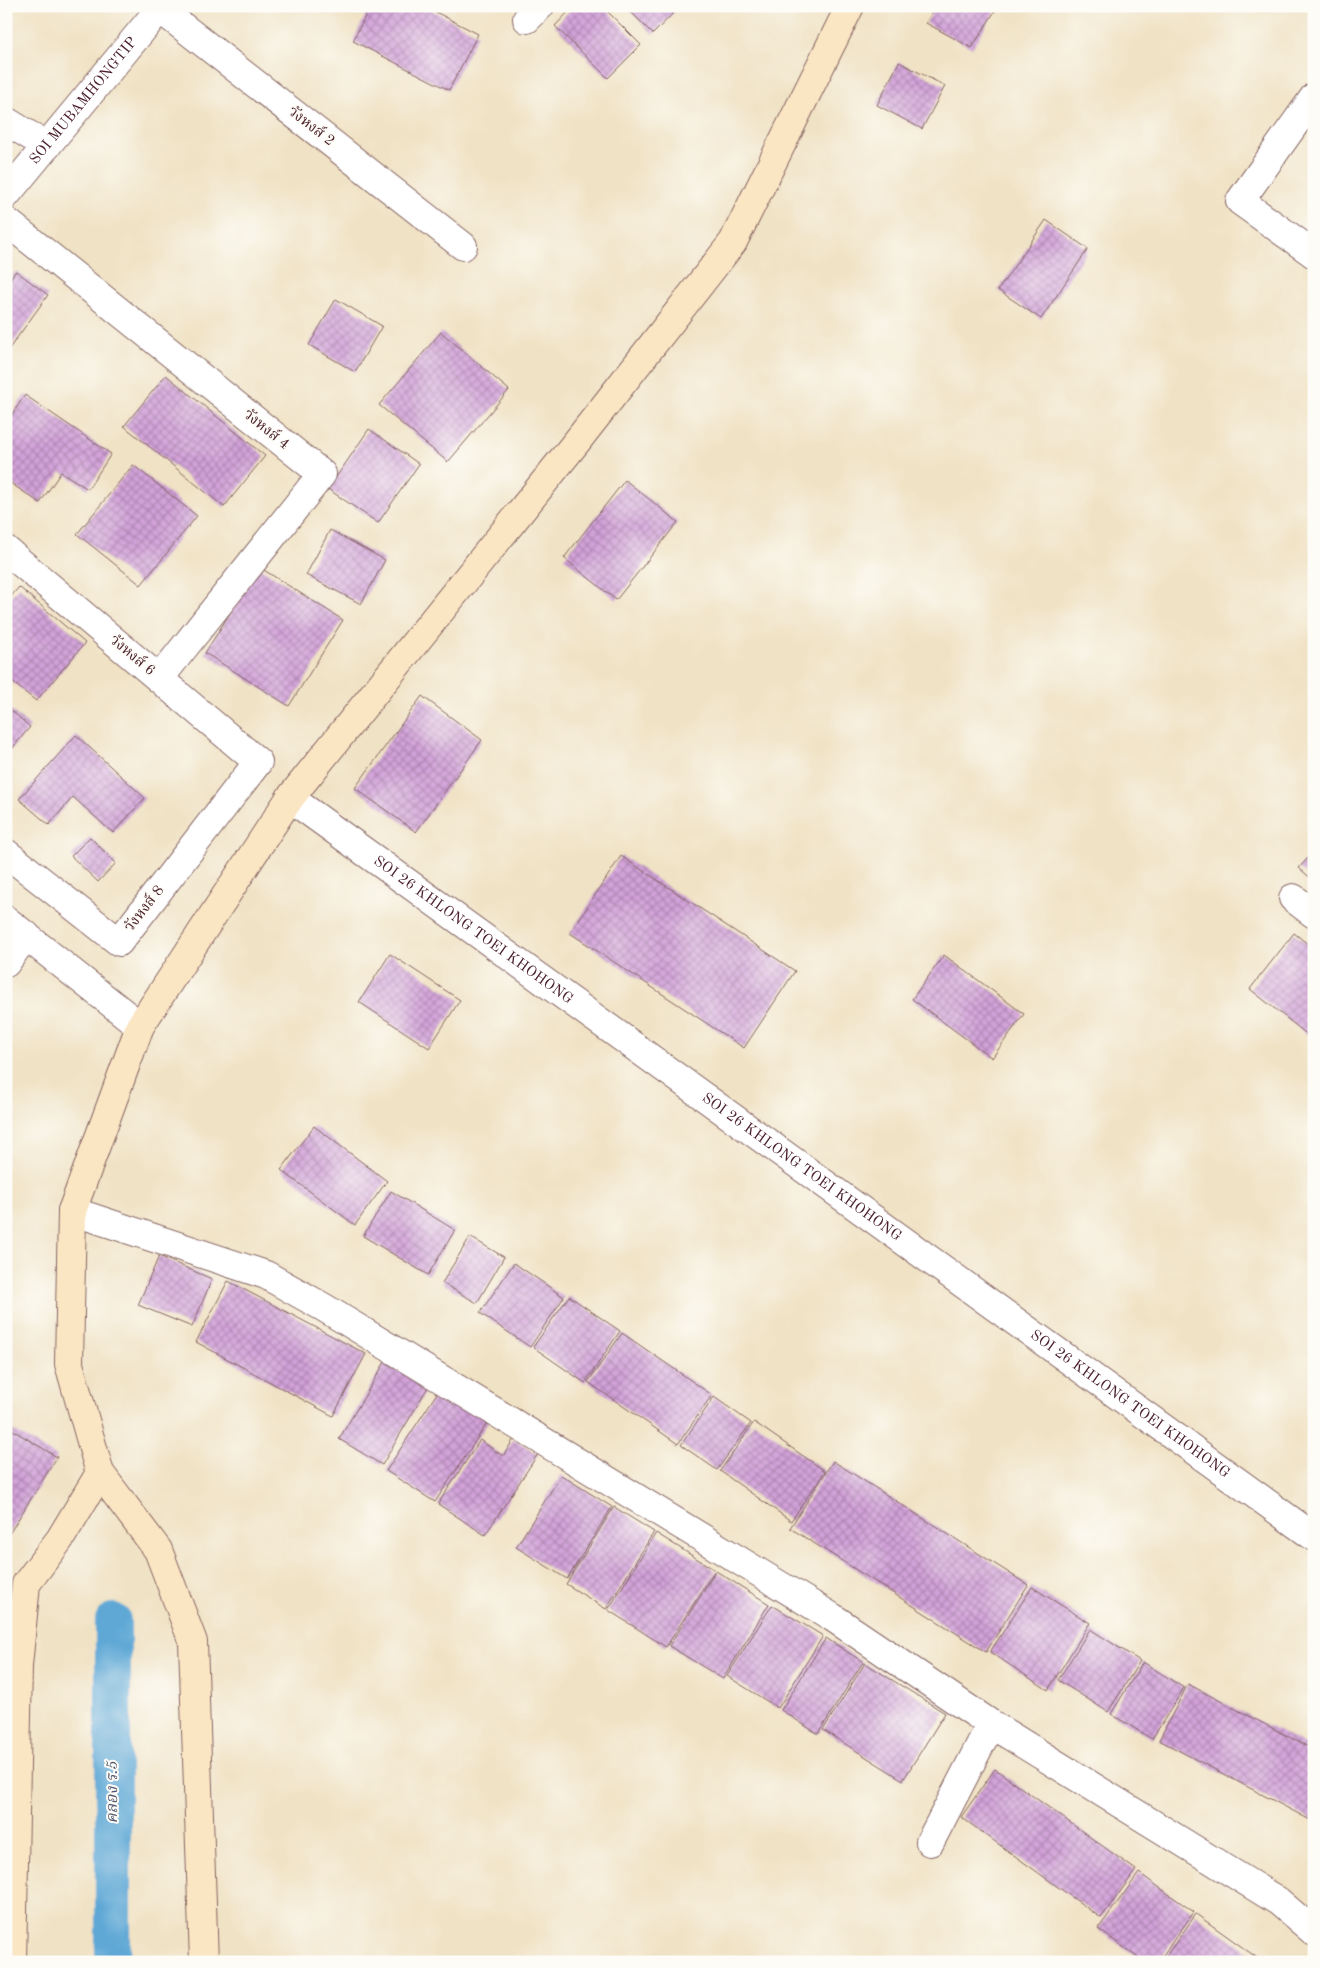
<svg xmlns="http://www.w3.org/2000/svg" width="1320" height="1968" font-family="'Old Standard TT','Noto Serif Thai',serif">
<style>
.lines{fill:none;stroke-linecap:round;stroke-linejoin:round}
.canal{stroke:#5ea8d6;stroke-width:36}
.building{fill:url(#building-cross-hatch)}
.street-casing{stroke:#846361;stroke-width:30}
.secondary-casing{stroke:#846361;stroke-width:30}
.street{stroke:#fff;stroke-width:28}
.secondary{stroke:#fbe6c4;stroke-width:28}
.labels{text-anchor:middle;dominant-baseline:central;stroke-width:4;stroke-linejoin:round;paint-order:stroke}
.street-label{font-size:15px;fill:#4a1f2b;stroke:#fdfcf7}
.water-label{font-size:16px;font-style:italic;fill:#52566f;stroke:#fdfcf7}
</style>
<defs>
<pattern id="building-cross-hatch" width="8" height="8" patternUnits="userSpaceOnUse" patternTransform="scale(1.25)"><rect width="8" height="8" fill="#d2a2d9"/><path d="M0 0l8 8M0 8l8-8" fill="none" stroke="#ac83b0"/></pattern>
</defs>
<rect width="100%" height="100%" fill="#fdfcf7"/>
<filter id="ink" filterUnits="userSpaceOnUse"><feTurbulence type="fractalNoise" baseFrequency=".02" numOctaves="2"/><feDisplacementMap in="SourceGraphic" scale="10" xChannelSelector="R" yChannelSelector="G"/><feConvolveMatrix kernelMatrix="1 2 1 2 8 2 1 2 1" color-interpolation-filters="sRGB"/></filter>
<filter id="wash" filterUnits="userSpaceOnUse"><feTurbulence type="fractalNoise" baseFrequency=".0096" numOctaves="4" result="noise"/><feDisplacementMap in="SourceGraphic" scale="20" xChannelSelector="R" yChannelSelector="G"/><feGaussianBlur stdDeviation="1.12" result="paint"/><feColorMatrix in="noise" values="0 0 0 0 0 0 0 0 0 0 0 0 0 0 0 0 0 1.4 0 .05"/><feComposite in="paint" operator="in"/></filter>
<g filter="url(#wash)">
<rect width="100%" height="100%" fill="#f0e2c4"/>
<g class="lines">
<path class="canal" d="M113 1621V1962"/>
</g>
<g id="blocks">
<g class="building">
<path d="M370 6H424L478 34 449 90 353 41Z"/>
<path d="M574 6H602L641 45 608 78 555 26Z"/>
<path d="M625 6H680L653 34Z"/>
<path d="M936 6H998L972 48 926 23Z"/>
<path d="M899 62 945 86 922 129 877 105Z"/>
<path d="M1046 220 1088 249 1041 319 998 290Z"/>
<path d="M16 271 48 295 6 353V284Z"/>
<path d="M336 299 382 326 355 372 309 345Z"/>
<path d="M441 332 509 390 448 462 379 405Z"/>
<path d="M166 375 265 456 224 507 124 426Z"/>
<path d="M25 395 111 454 88 489 61 472 40 503 6 480V423Z"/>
<path d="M369 429 419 464 378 523 328 489Z"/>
<path d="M133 465 197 516 141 585 77 534Z"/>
<path d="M625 480 678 522 616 600 564 558Z"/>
<path d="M330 530 385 560 361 604 306 575Z"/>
<path d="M259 567 343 620 289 706 205 653Z"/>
<path d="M19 587 85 643 36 701 6 677V602Z"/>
<path d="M422 696 482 740 416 832 355 788Z"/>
<path d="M6 706 30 727 10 751 6 747Z"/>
<path d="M76 735 145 798 113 833 73 797 49 825 19 799Z"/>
<path d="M90 837 116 863 98 882 71 856Z"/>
<path d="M1314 851V881L1299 868Z"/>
<path d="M621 856 795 971 744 1048 570 933Z"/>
<path d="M1294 933 1314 949V1040L1250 989Z"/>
<path d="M390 954 460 1000 429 1048 359 1002Z"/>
<path d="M944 955 1024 1014 992 1058 912 999Z"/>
<path d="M314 1126 387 1181 355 1225 281 1170Z"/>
<path d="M391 1191 455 1230 428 1275 363 1236Z"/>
<path d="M470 1237 504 1257 477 1303 442 1283Z"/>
<path d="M159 1256 212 1279 192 1327 138 1305Z"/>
<path d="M514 1263 564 1297 530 1347 480 1313Z"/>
<path d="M228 1281 366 1354 333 1416 196 1342Z"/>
<path d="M569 1296 620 1331 585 1383 533 1347Z"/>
<path d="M622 1333 712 1395 678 1444 588 1382Z"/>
<path d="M385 1362 428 1387 382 1465 339 1439Z"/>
<path d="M441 1387 490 1419 435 1502 386 1471Z"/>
<path d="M714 1397 751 1423 717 1470 681 1445Z"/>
<path d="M754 1422 825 1471 791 1521 720 1471Z"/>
<path d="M6 1426 57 1457 9 1534 6 1532Z"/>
<path d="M514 1439 538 1454 485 1535 438 1504 480 1440 503 1456Z"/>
<path d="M833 1461 1028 1585 986 1652 790 1528Z"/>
<path d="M561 1475 612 1507 567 1579 516 1547Z"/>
<path d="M614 1507 654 1532 606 1609 566 1584Z"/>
<path d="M656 1533 715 1570 666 1647 608 1610Z"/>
<path d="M716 1571 769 1604 723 1679 669 1646Z"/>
<path d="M1032 1587 1090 1623 1048 1690 990 1652Z"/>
<path d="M772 1605 823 1636 778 1708 727 1676Z"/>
<path d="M1090 1629 1140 1661 1108 1712 1058 1680Z"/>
<path d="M826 1638 863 1662 818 1734 781 1710Z"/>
<path d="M1143 1662 1184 1688 1152 1739 1111 1714Z"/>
<path d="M865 1663 945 1713 903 1780 823 1730Z"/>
<path d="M1188 1684 1314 1750V1822L1159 1740Z"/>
<path d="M995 1769 1136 1870 1101 1918 961 1817Z"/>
<path d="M1139 1873 1194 1912 1158 1962H1144L1098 1929Z"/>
<path d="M1196 1914 1263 1962H1162Z"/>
</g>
</g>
</g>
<g filter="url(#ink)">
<use href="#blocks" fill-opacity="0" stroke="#846361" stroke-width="1"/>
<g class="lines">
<defs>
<g id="street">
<path d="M160 9 463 246"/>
<path d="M527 19 540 6"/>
<path d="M1314 97 1240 201 1314 254"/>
<path d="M6 121 47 146"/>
<path id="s1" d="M6 195 162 6"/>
<path d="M6 221 322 474 159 679"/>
<path d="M6 550 258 762 119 942 6 853"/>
<path id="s2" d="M290 798 1314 1537"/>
<path d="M1293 898 1314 914"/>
<path d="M6 920 140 1026"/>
<path d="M6 963 26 935"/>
<path d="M72 1211 266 1275 323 1307 832 1617 991 1724 1278 1901 1314 1932"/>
<path d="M930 1842 991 1724"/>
</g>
<g id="secondary">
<path d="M12 1962 18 1666 26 1584 60 1539 100 1473"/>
<path d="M204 1962 193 1642 158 1550 100 1473 69 1364 72 1211 140 1026 290 798 578 440 733 242 850 6"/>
</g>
</defs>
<use href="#street" class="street-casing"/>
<use href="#secondary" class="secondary-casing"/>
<use href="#street" class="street"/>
<use href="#secondary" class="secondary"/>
</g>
</g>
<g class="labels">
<g class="street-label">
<text stroke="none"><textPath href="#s1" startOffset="122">SOI MUBAMHONGTIP</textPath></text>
<text transform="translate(311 127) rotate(38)">วังหงส์ 2</text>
<text transform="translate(266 430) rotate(39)">วังหงส์ 4</text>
<text transform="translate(132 656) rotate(40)">วังหงส์ 6</text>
<text transform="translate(145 909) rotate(-52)">วังหงส์ 8</text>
<text stroke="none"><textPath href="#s2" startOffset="226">SOI 26 KHLONG TOEI KHOHONG</textPath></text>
<text stroke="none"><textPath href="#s2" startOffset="631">SOI 26 KHLONG TOEI KHOHONG</textPath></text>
<text stroke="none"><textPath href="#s2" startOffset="1036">SOI 26 KHLONG TOEI KHOHONG</textPath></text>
</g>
<g class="water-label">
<text transform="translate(113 1792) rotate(-90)">คลอง ร.5</text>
</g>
</g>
<rect width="1320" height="1968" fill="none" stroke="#fdfcf7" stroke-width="25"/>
</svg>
